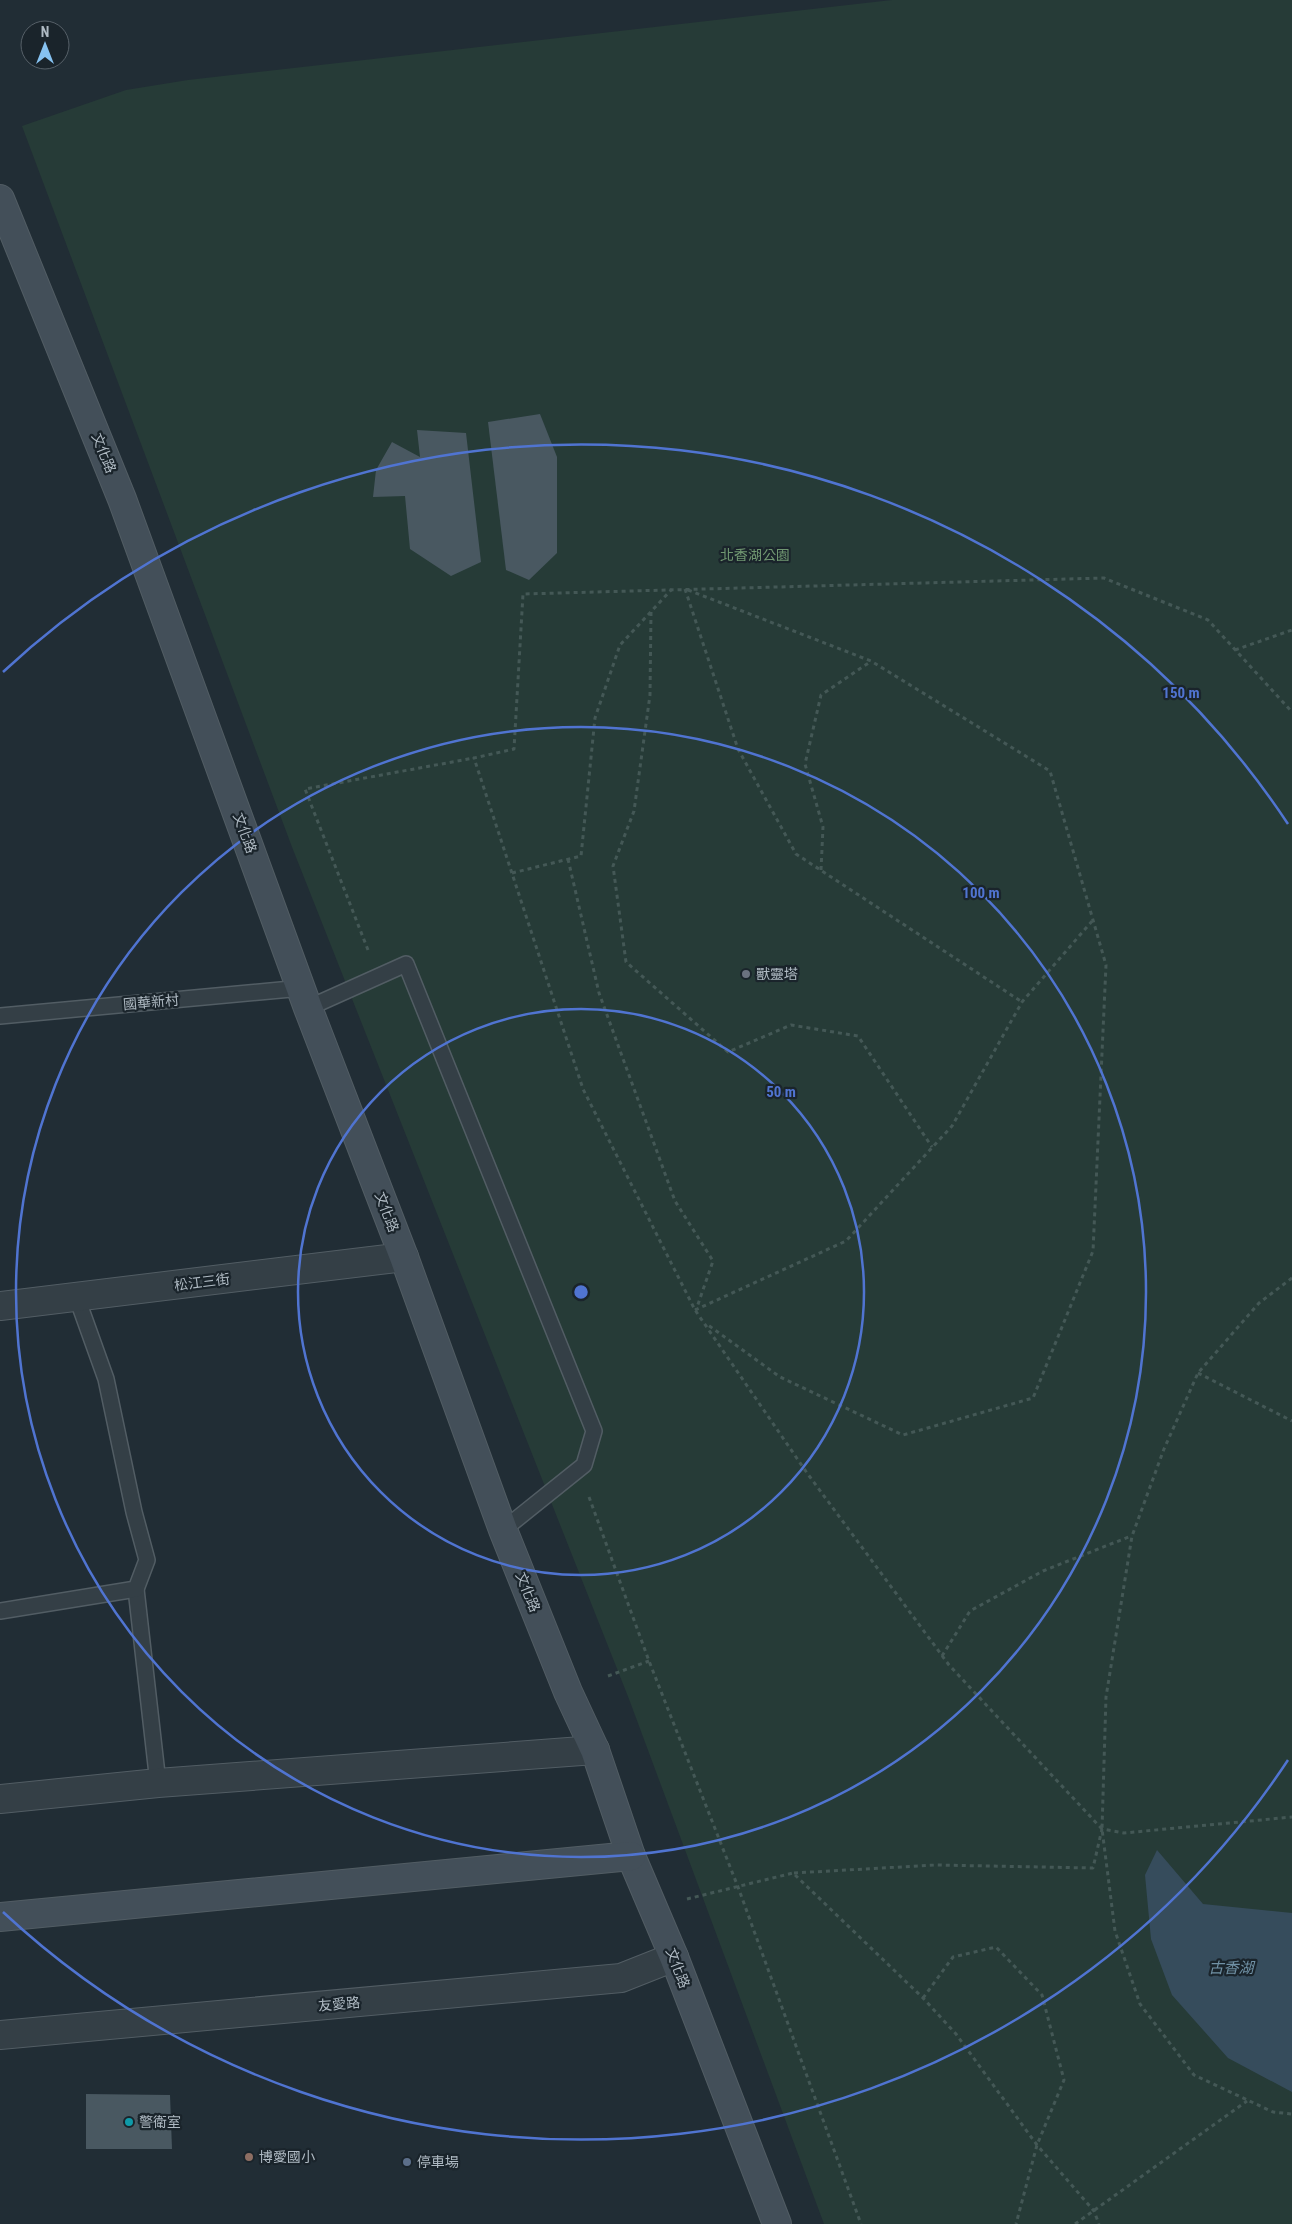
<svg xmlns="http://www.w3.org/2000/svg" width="1292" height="2224" font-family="'Roboto Condensed','Noto Sans TC',sans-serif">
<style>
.green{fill:#263b37}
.water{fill:#364c5c}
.building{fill:#495861}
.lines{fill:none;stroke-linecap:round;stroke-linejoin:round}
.lane-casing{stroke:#525d64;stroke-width:18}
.street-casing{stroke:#525d64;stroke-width:30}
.secondary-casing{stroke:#525d64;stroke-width:30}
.path{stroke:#445856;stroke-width:3;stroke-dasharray:4 4;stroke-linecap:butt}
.lane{stroke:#343f46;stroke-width:15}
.street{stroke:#343f46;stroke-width:28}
.secondary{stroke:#434f59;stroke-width:28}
.ring{fill:none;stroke:#5074d1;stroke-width:2.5}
.worship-dot{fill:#6b7280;stroke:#1a242b;stroke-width:2}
.culture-dot{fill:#0f9aa8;stroke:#1a242b;stroke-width:2}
.education-dot{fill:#8d6e63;stroke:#1a242b;stroke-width:2}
.service-dot{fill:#5c6f8a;stroke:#1a242b;stroke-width:2}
.labels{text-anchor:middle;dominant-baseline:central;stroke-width:4.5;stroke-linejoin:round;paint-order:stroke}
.street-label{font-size:14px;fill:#afbac3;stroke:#1a242b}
.park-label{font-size:14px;fill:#709771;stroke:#1a242b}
.poi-label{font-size:14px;fill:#afbac3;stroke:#1a242b;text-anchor:start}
.water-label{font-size:15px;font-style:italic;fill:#7091a5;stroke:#1a242b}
.centre{fill:#5074d1;stroke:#1a242b;stroke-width:2.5}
.ring-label{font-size:15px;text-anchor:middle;font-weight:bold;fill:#5074d1;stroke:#1a242b;stroke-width:4.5;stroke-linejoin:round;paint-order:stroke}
</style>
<rect width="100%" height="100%" fill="#212d35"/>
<path class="green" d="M892 0H1292V2224H824L629 1699 292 847 22 126 126 90 188 80Z"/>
<path class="water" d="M1157 1850 1203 1904 1292 1913V2092L1228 2058 1172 1995 1151 1939 1145 1875Z"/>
<g class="building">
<path d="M540 414 557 457V553L529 580 506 570 488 422Z"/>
<path d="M417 430 466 433 481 562 451 576 410 549 405 496 373 497 376 470 392 442 420 457Z"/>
<path d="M86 2094 170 2095 172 2149H86Z"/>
</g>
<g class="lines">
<defs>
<g id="lane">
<path d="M308 1008 406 964 594 1431 584 1465 503 1530"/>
<path d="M0 1016 302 988"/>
<path d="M136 1589 158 1783"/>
<path d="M0 1611 136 1589 147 1560 134 1512 106 1379 77 1298"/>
</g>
<g id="street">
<path d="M0 1306 404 1257"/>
<path d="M0 1799 158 1783 595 1750"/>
<path d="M0 2035 621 1978 674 1957"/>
</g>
<g id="secondary">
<path d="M0 199 122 499 308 1008 404 1257 503 1530 568 1692 595 1750 631 1856 674 1957 777 2224"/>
<path d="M0 1917 631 1856"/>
</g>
</defs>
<use href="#lane" class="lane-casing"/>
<use href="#street" class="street-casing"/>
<use href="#secondary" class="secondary-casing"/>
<g class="path">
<path d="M685 589 738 749 796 854 1022 1002"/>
<path d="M688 590 871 661 1050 771 1106 965 1093 1251 1033 1398 903 1435 780 1377 708 1325"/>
<path d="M651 612 650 695 634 811 613 866 626 962 728 1052 791 1025 858 1036 932 1147"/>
<path d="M1235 650 1292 630"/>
<path d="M568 859 599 993 675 1201 713 1261 696 1310"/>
<path d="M821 870 823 827 805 764 821 695 870 662"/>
<path d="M512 873 581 856 595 718 620 645 672 589"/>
<path d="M368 950 305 789 474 758"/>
<path d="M1292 1278 1259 1303 1198 1373 1164 1449 1132 1536 1106 1697 1102 1829 1115 1931 1140 2004 1194 2075 1273 2112 1292 2114"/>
<path d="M695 1310 846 1241 952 1126 1022 1002 1093 920"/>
<path d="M1198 1373 1292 1421"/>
<path d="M589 1497 649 1661 738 1887 861 2224"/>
<path d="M942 1656 970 1611 1043 1571 1131 1536"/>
<path d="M608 1676 649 1661"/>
<path d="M1102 1829 949 1665 807 1473 695 1310 583 1089 474 758 514 749 523 594 1104 578 1208 620 1292 712"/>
<path d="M794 1873 936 1865 1093 1868 1102 1829 1124 1833 1292 1817"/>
<path d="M687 1899 793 1873 923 1998 956 2034 1037 2145 1094 2211 1099 2224"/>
<path d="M923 1998 953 1957 996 1947 1042 1995 1064 2080 1037 2145 1016 2224"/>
<path d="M1075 2224 1247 2101"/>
</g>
<use href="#lane" class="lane"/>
<use href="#street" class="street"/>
<use href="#secondary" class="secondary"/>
</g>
<g class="ring">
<circle cx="581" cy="1292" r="283"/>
<circle cx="581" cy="1292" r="565"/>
<path d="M1288 1760A848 848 0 0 1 3 1912M3 672A848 848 0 0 1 1288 824"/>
</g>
<circle class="worship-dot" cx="746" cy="974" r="5"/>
<circle class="culture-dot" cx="129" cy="2122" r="5"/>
<circle class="education-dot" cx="249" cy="2157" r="5"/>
<circle class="service-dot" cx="407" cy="2162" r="5"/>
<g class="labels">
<g class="street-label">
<text transform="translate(104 453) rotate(68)">文化路</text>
<text transform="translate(245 833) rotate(70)">文化路</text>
<text transform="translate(151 1002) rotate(-5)">國華新村</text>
<text transform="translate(387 1212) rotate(69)">文化路</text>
<text transform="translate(202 1282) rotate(-7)">松江三街</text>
<text transform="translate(528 1592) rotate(68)">文化路</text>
<text transform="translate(678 1968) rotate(69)">文化路</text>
<text transform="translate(339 2004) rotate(-5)">友愛路</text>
</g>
<g class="park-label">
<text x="755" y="555">北香湖公園</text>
</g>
<g class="poi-label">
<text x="756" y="974">獸靈塔</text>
<text x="139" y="2122">警衛室</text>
<text x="259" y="2157">博愛國小</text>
<text x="417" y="2162">停車場</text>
</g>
<g class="water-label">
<text x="1231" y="1968">古香湖</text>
</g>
</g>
<circle cx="581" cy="1292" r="8" class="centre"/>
<g class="ring-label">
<text x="1181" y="698">150 m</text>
<text x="981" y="898">100 m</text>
<text x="781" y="1097">50 m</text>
</g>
<g transform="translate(45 45)"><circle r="24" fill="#1a242b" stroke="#566068"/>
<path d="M0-4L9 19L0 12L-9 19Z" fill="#86c2f1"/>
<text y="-8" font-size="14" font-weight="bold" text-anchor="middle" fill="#afbac3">N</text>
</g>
</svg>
